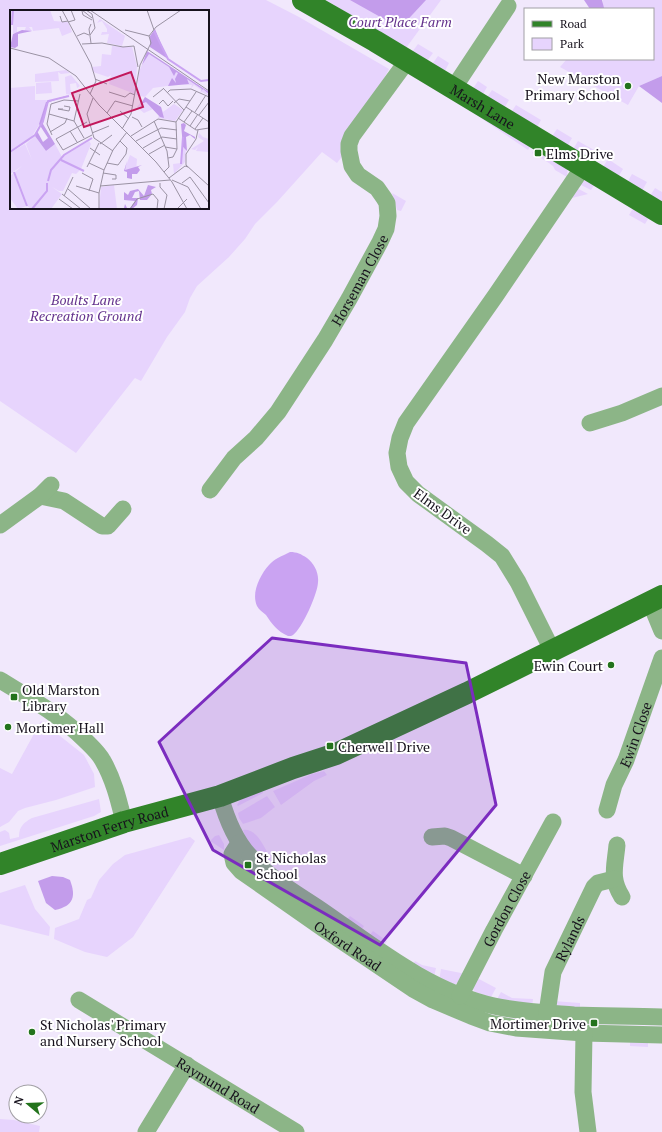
<svg xmlns="http://www.w3.org/2000/svg" width="662" height="1132" font-family="'PT Serif',serif">
<style>
.green{fill:#e7d4fd;fill-rule:evenodd}
.forest{fill:#c39ceb}
.water{fill:#caa3f2}
.lines{fill:none;stroke-linecap:round;stroke-linejoin:round}
.minor{stroke:#8cb587;stroke-width:17}
.major{stroke:#318429;stroke-width:22}
.marked{fill:#7b2cbf;fill-opacity:0.2;stroke:#7b2cbf;stroke-width:3;stroke-linejoin:round}
.poi-dot{fill:#23731c;stroke:#fff;stroke-width:1.5}
.labels{text-anchor:middle;dominant-baseline:central;stroke-width:4;stroke-linejoin:round;paint-order:stroke}
.park-label{font-size:14px;font-style:italic;fill:#64328d;stroke:#fff}
.poi-label{font-size:14px;fill:#17121d;stroke:#fff;text-anchor:start}
.street-label{font-size:14px;fill:#17121d;stroke:#fff}
.inset-river{fill:none;stroke:#caa3f2;stroke-width:2}
.inset-road{fill:none;stroke:#9a92a3;stroke-width:1}
.view{fill:#c2185b;fill-opacity:0.15;stroke:#c2185b;stroke-width:2}
.inset-edge{fill:none;stroke:#17121d;stroke-width:2}
</style>
<rect width="100%" height="100%" fill="#f1e8fc"/>
<g class="green">
<path d="M0 0H266L299 17 389 69 344 154 337 163 322 152 277 202 255 224 245 239 229 257 197 286 190 298 185 312 167 337 141 381 135 378 134 379 76 453 0 401ZM11 11H208V208H11Z"/>
<path d="M326 0H441L406 48Z"/>
<path d="M603 0H662V76L639 86 628 105 560 67 567 59H653V9H603Z"/>
<path d="M418 44 433 53 427 61 412 52Z"/>
<path d="M438 56 449 63 445 71 433 63Z"/>
<path d="M478 81 487 87 482 96 472 90Z"/>
<path d="M492 90 509 100 503 110 486 99Z"/>
<path d="M453 99 532 144 528 150Z"/>
<path d="M516 105 541 120 536 129 510 114Z"/>
<path d="M557 129 572 138 567 147 551 138Z"/>
<path d="M578 141 594 150 588 160 572 151Z"/>
<path d="M537 147 568 167 567 177 555 170 553 166 549 163 532 153Z"/>
<path d="M608 159 623 169 618 177 603 167Z"/>
<path d="M632 174 647 182 642 191 627 183Z"/>
<path d="M582 180 596 182 591 190 579 184Z"/>
<path d="M575 187 588 194 572 198Z"/>
<path d="M655 188 662 192V202L650 196Z"/>
<path d="M392 193 406 201 401 211 397 210Z"/>
<path d="M635 205 651 214 645 224 629 215Z"/>
<path d="M41 721 84 755 94 774 95 787 56 800 25 808 18 811 9 822 0 827V768L12 774Z"/>
<path d="M324 771 327 775 314 781 281 805 273 791 312 774Z"/>
<path d="M262 790 263 793 238 806 237 805C241 796 253 794 262 790Z"/>
<path d="M267 796 275 807 261 818 243 824 239 818 238 813Z"/>
<path d="M99 799 101 812 94 816 0 846V832L5 830 9 833 10 839 19 837C19 827 23 823 32 818Z"/>
<path d="M243 830C257 828 264 847 270 857V860L266 865 246 839Z"/>
<path d="M219 835 224 844V850L210 841 215 836Z"/>
<path d="M190 837 195 841 133 937 107 957 85 952 54 939 55 928 79 919 87 900 91 898 99 880 113 864 125 855Z"/>
<path d="M25 885 35 909 50 927 49 936 0 924V893Z"/>
<path d="M350 916 364 926 361 931 346 920Z"/>
<path d="M373 931 387 941 384 946 369 936Z"/>
<path d="M415 961 422 965 436 968 434 977 412 966Z"/>
<path d="M441 969 466 974C454 987 456 986 439 981Z"/>
<path d="M477 978 496 988 491 997 475 992 473 989Z"/>
<path d="M501 992 512 998 533 999 532 1007 496 1001Z"/>
<path d="M553 1001 580 1003V1010L556 1006Z"/>
<path d="M630 1039H648V1047L630 1046Z"/>
<path d="M0 1119 14 1120 40 1126 39 1132H0Z"/>
</g>
<g class="forest">
<path d="M350 0H426L400 28Z"/>
<path d="M584 0H602L604 8 590 9Z"/>
<path d="M662 76V103L639 86Z"/>
<path d="M52 876 63 877 70 880C76 896 74 906 55 910L46 903 38 881Z"/>
</g>
<path class="water" d="M290 552C297 552 301 554 307 558 314 563 319 573 318 582 318 593 302 629 293 635 292 636 290 636 288 636 277 631 272 624 266 615 263 612 259 610 257 606 251 593 260 575 269 565 274 559 282 556 290 552Z"/>
<g class="lines">
<g class="minor">
<path d="M453 89 508 6"/>
<path d="M590 423 622 413 662 396"/>
<path id="s1" d="M210 490 234 458 256 438 278 412 325 340 349 299 380 242 386 229 388 216 387 203 384 198 377 188 358 175 352 166 349 151V144L352 136 407 61"/>
<path d="M40 496 64 501 102 526H108L123 509"/>
<path d="M0 525 40 496 51 485"/>
<path d="M650 602 662 631"/>
<path d="M552 650 518 582 502 556 487 544 418 494 406 482 399 467 397 453 400 438 406 423 496 295 583 167"/>
<path d="M0 680C31 699 59 714 85 740 92 747 99 753 103 761 114 780 119 802 124 822"/>
<path d="M220 796C226 817 234 839 249 855 268 878 296 893 321 910 375 947 428 991 494 1006 520 1012 547 1013 574 1015 604 1016 633 1016 662 1017"/>
<path id="s2" d="M607 810 614 785 626 760 662 658"/>
<path d="M432 837 445 836 451 838 524 876"/>
<path id="s3" d="M239 843 232 854 234 863 241 871 324 929 413 989 433 1000 471 1016 490 1023 516 1028 584 1033 662 1035"/>
<path d="M617 845C615 867 610 878 622 897"/>
<path id="s4" d="M460 996 494 930 553 822"/>
<path id="s5" d="M79 1000 296 1132"/>
<path id="s6" d="M547 1013 553 972 594 887 598 883 614 879"/>
<path d="M584 1033 583 1092 588 1132"/>
<path d="M146 1132 187 1065"/>
</g>
<g class="major">
<path id="s7" d="M303 0 375 41 662 214"/>
<path id="s8" d="M0 864 124 822 220 796 293 768 336 754 467 693 662 596"/>
</g>
</g>
<path class="marked" d="M272 638 466 663 496 805 380 945 213 850 159 742Z"/>
<g class="poi-dot">
<circle cx="628" cy="86" r="4"/>
<rect x="534" y="149" width="8" height="8" rx="2"/>
<circle cx="611" cy="665" r="4"/>
<rect x="10" y="693" width="8" height="8" rx="2"/>
<circle cx="8" cy="727" r="4"/>
<rect x="326" y="742" width="8" height="8" rx="2"/>
<rect x="244" y="861" width="8" height="8" rx="2"/>
<rect x="590" y="1019" width="8" height="8" rx="2"/>
<circle cx="32" cy="1032" r="4"/>
</g>
<g class="labels">
<g class="park-label">
<text x="400" y="21">Court Place Farm</text>
<text x="86" y="299">Boults Lane<tspan x="86" dy="16">Recreation Ground</tspan></text>
</g>
<g class="poi-label">
<text x="620" y="78" text-anchor="end">New Marston<tspan x="620" dy="16">Primary School</tspan></text>
<text x="546" y="153">Elms Drive</text>
<text x="603" y="665" text-anchor="end">Ewin Court</text>
<text x="22" y="689">Old Marston<tspan x="22" dy="16">Library</tspan></text>
<text x="16" y="727">Mortimer Hall</text>
<text x="338" y="746">Cherwell Drive</text>
<text x="256" y="857">St Nicholas<tspan x="256" dy="16">School</tspan></text>
<text x="586" y="1023" text-anchor="end">Mortimer Drive</text>
<text x="40" y="1024">St Nicholas' Primary<tspan x="40" dy="16">and Nursery School</tspan></text>
</g>
<g class="street-label">
<text stroke="none"><textPath href="#s7" startOffset="209">Marsh Lane</textPath></text>
<text stroke="none"><textPath href="#s1" startOffset="259">Horseman Close</textPath></text>
<text transform="translate(443 511) rotate(36)">Elms Drive</text>
<text stroke="none"><textPath href="#s2" startOffset="81">Ewin Close</textPath></text>
<text stroke="none"><textPath href="#s8" startOffset="115">Marston Ferry Road</textPath></text>
<text stroke="none"><textPath href="#s4" startOffset="99">Gordon Close</textPath></text>
<text stroke="none"><textPath href="#s6" startOffset="79">Rylands</textPath></text>
<text stroke="none"><textPath href="#s3" startOffset="163">Oxford Road</textPath></text>
<text stroke="none"><textPath href="#s5" startOffset="163">Raymund Road</textPath></text>
</g>
</g>
<g transform="translate(10 10)">
<rect width="199" height="199" fill="#f1e8fc"/>
<path d="M0 0H40L44 11 58 12 62 22 52 26 49 18 23 21 22 17H19L22 21 14 22 16 17H7V23H3V8L0 9ZM90 9 115 26 112 36 97 33 99 24 91 25 92 22H97V19L92 11 87 13ZM102 36 122 37 127 56 125 84 99 74 101 65 98 67 83 62 82 57 91 56 92 44 101 45ZM137 42 199 82 197 83 199 86 192 82 190 83 191 80 184 75 181 78 182 75 171 74 143 78 135 87 151 97 153 102 164 94 173 100 165 111 148 108 149 105 143 99 134 103 127 97 135 87 126 85 129 62ZM56 60 60 63 51 64 48 62 49 71 25 72V64ZM61 65 70 76 67 78 66 73 60 74 61 85 56 84 55 67ZM41 72 42 83 26 84V73ZM25 76V90H37L29 115 19 131 0 142V78ZM189 123 193 127 199 129V142L186 141 188 137 185 140 181 139 194 131 188 127ZM25 126 36 141 45 134 52 147 79 131 81 134 71 159 66 164 62 163 53 181H49L42 177 52 184 41 199H21L17 196 8 199 0 188V166L12 156 0 164V143L15 134 22 150 16 134ZM173 138H176L175 152 164 164 163 154 171 153ZM120 145 127 149 126 162 114 161ZM104 175 107 199H89L91 177Z" fill="#e7d4fd"/>
<path d="M145 19 156 46 158 49 140 37V26ZM12 20 22 21 8 24V36L5 38 0 37 3 24ZM137 41 199 82V84L193 79 191 81 192 79 177 69 179 74 158 76 162 68 166 73 165 69 168 63 166 62 164 66 159 57 139 44 132 55ZM59 85 37 93 33 114 45 134 36 141 25 126 27 121 33 132 38 128 29 114 36 92ZM135 87 151 97 154 108 150 107 136 92 131 94ZM174 113 176 115 174 121 185 127V129L180 125 176 127 177 141 173 137 171 114ZM117 151 115 160 132 155 128 157 130 160 127 164H122V169L117 168V162L114 161ZM138 175 146 177 141 180 142 184 137 190H130L129 181 125 182 122 188H128L127 195 122 199 114 198 115 194 117 198H120L125 191 114 190V182L118 185 120 181 128 179 134 186Z" fill="#c39ceb"/>
<path class="inset-river" d="M2 15 3 0M144 21 158 49 191 71 199 70M0 142 25 125 33 111 38 91 59 86M51 150 74 161M171 154 173 127M4 162 17 196M38 171 41 160 54 145 82 128M22 199 37 181V173"/>
<path class="inset-road" d="M52 0 81 54 86 71 80 84M72 0 82 8M76 0 82 4 85 18 80 25M80 0 199 81M137 0 144 20M72 1 73 5 82 10M50 6 52 12 58 11M58 12 65 10 61 0M81 14 79 19 81 33M115 20 139 26M67 26 74 23 79 25M139 26 146 17 171 0M72 34 92 33 113 37 124 36M124 36 128 57M0 38 39 48 66 66 89 95 146 152 162 172 177 199M85 69 97 74M153 78 174 100M99 82 115 87 120 83 125 85M157 83 160 80 181 79 199 87M70 84 64 111 74 128M143 87 153 79M83 88 77 104 84 128 103 141M164 93 169 89 180 91M149 94 153 90 158 96 163 91M176 97 199 112M53 99H48L59 101 60 97 54 96M110 101 119 109M185 102 196 85M97 103 105 91 123 96M39 104 64 111M189 105 199 92M122 107 128 110 132 117M168 108 186 120 199 118M144 111 157 141 159 157 154 162M77 112 46 129 53 140 82 125M166 112 186 82M174 112 182 101M180 116 188 104M112 119 121 104 130 55 141 33 139 26M185 119 193 108M188 120 186 129 176 144V155L199 176M60 121 67 132M40 122 55 113 57 108M82 123 99 116M42 125 37 114 41 94 54 90 68 91M121 126 148 109 166 112M152 127 167 129M126 131 151 118 167 120M90 134 102 125M155 137 167 139M80 138 90 145M133 138 152 127M139 144 155 135M158 148 163 147 167 139 166 112M79 153 94 160M97 153 108 155 116 144 117 138 110 131M77 157 89 133M72 163 83 169 79 181M93 163 106 165V169H102M159 168 175 156 178 157M162 170 178 177 191 199M150 173V177L157 185 154 199M172 173 180 167 199 193M66 176 89 183M90 176 160 170M58 179 81 199M52 184 71 199M54 186 63 167M49 189 63 199M89 199V183L94 160 103 140 117 122M120 199 127 189 143 184 148 190 147 199M167 199 177 189"/>
<path class="view" d="M121 62 133 97 74 117 62 83Z"/>
<rect width="199" height="199" class="inset-edge"/>
</g>
<rect x="524" y="8" width="130" height="52" fill="#ffffff" stroke="#a2a0a5"/>
<rect x="532" y="21" width="20" height="6" fill="#318429" stroke="#a2a0a5"/>
<text x="560" y="28" font-size="12" fill="#17121d">Road</text>
<rect x="532" y="38" width="20" height="12" fill="#e7d4fd" stroke="#a2a0a5"/>
<text x="560" y="48" font-size="12" fill="#17121d">Park</text>
<g transform="translate(28 1104) rotate(289)"><circle r="19" fill="#ffffff" stroke="#a2a0a5"/>
<path d="M0-3L7 15L0 10L-7 15Z" fill="#23731c"/>
<text y="-6" font-size="11" font-weight="bold" text-anchor="middle" fill="#17121d">N</text>
</g>
</svg>
